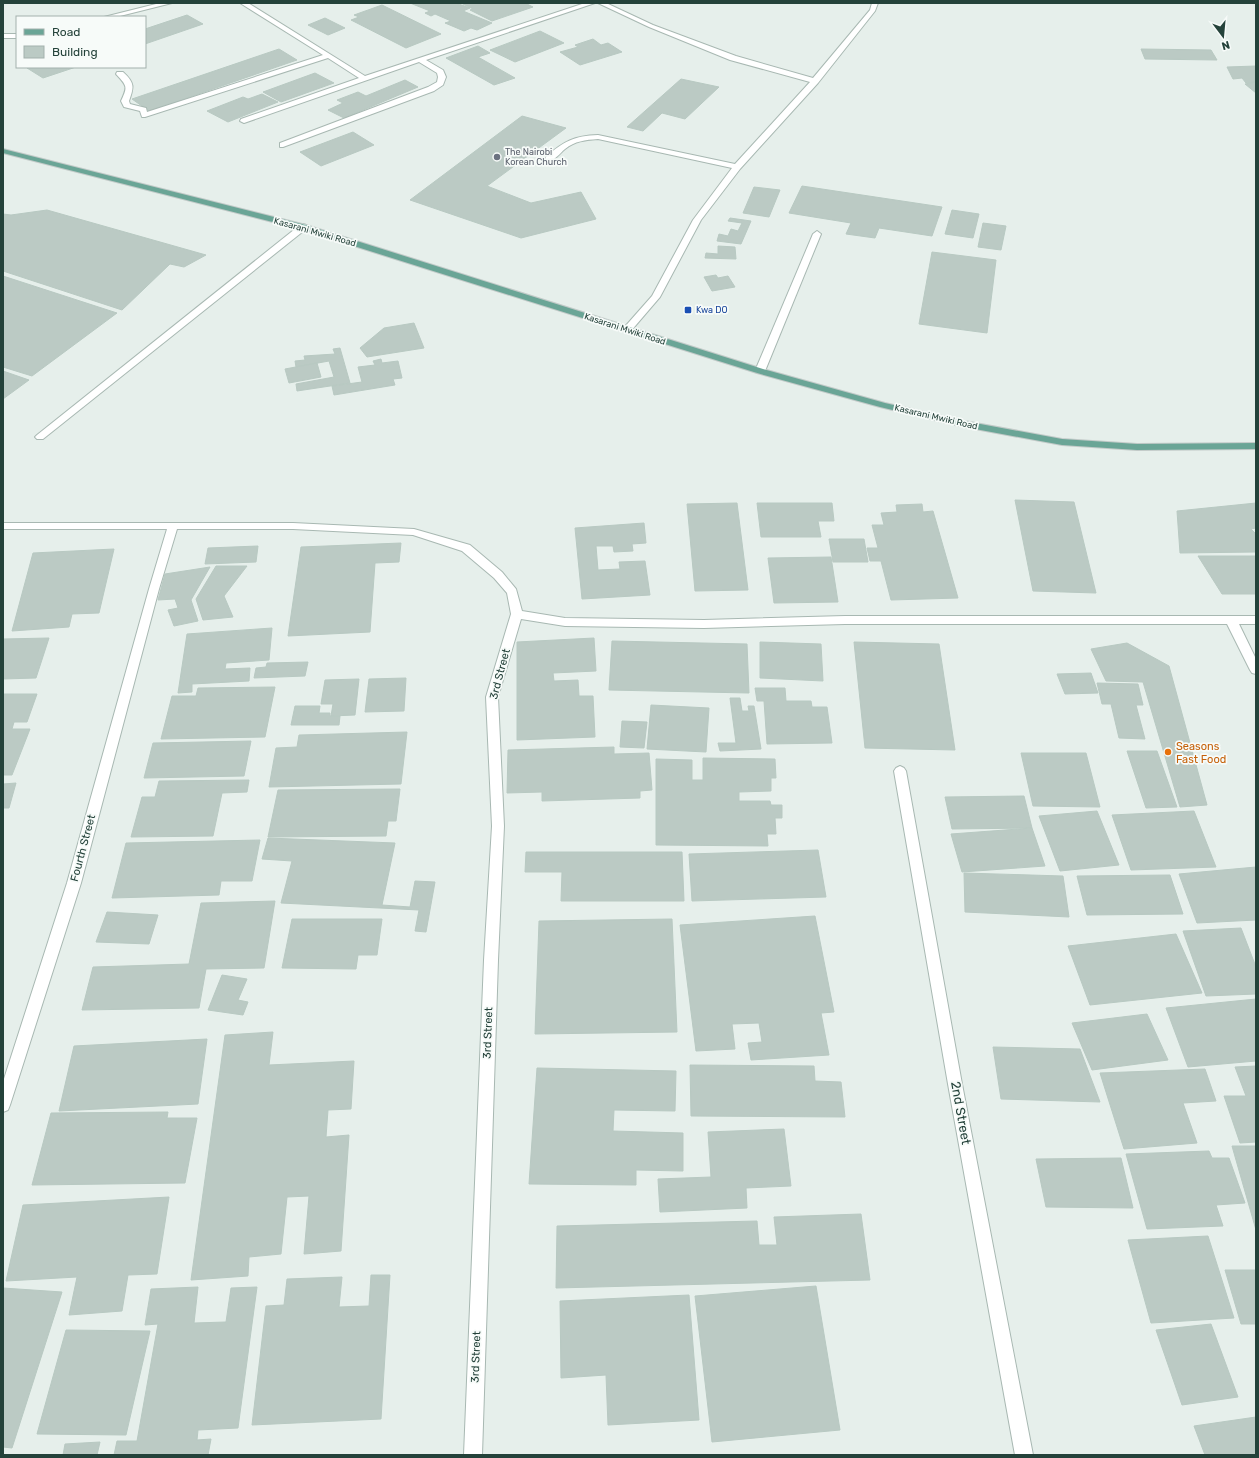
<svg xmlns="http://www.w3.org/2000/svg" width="1259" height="1458" font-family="Rubik,sans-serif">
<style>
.building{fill:#bbcac4;stroke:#b8c9c2}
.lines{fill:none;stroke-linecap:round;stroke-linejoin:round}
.minor-casing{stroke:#a8b8b2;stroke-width:2}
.major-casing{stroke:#c2cac8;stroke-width:2}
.minor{fill:#fff;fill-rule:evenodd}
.major{fill:#6aa596;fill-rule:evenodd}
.worship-dot{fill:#6b7280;stroke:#f7fbf9;stroke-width:1.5}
.transit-dot{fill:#1a4fb4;stroke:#f7fbf9;stroke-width:1.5}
.food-dot{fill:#e8710a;stroke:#f7fbf9;stroke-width:1.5}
.labels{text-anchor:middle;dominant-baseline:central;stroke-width:3.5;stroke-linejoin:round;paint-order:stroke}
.far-worship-label{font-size:9px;fill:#5b616d;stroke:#f7fbf9;text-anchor:start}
.far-street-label{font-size:9px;fill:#24423a;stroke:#f7fbf9}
.far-transit-label{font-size:9px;fill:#164399;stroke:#f7fbf9;text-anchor:start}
.street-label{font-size:11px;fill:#24423a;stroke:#f7fbf9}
.food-label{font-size:11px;fill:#c56008;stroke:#f7fbf9;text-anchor:start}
.near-street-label{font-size:13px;fill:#24423a;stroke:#f7fbf9}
</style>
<rect width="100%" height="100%" fill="#e6efeb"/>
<g class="building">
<path d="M410 3H456L470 8 463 11 492 23 477 30 471 28 464 31 445 23 451 21 435 14 431 16 425 13 430 11Z"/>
<path d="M461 3H525L533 7 492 21 470 10 473 9Z"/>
<path d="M382 5 441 34 406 48 351 20 359 17 354 15Z"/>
<path d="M187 15 203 24 145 44V29Z"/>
<path d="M325 18 345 28 328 35 308 25Z"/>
<path d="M540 31 564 43 515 62 490 50Z"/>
<path d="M593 39 601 45 608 43 622 52 580 65 560 52 578 47 575 45Z"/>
<path d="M478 46 490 53 478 57 515 78 494 85 446 58Z"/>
<path d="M279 49 297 60 149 111 132 99Z"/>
<path d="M1141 49 1211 50 1217 60 1145 59Z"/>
<path d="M1256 66V82L1246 83 1242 78 1233 79 1227 67Z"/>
<path d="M30 67H76L43 78 27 68Z"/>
<path d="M315 73 334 83 281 102 263 92Z"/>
<path d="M681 79 719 87 685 119 662 113 643 131 627 127Z"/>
<path d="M405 80 418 87 344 118 328 110 343 103 337 100 358 92 366 96Z"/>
<path d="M1256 82V93L1245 84Z"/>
<path d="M262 94 278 102 228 122 207 111 243 97 248 99Z"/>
<path d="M522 116 566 128 487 186 531 203 581 192 596 219 521 238 410 200Z"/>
<path d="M353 132 374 145 321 166 300 152Z"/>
<path d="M802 186 942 207 932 236 879 228 875 238 846 234 851 223 789 213Z"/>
<path d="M754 187 780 190 769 217 743 213Z"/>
<path d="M47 210 206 255 184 267 170 264 122 310 3 271V214L11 215Z"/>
<path d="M952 210 979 214 973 238 945 234Z"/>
<path d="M730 218 751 221 741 244 717 241 719 234 728 236 731 229 738 231 742 223 728 221Z"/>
<path d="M983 223 1006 226 1001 250 978 247Z"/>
<path d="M718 246 735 247 736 259 705 258 706 253 718 254Z"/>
<path d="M932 252 996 260 987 333 919 324Z"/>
<path d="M716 275 718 278 728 276 735 287 712 291 704 277Z"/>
<path d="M3 276 117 313 32 376 3 367Z"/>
<path d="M414 323 424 348 367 357 360 348 384 328Z"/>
<path d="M340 348 350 383 297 391 296 384 334 377 329 361 296 367 295 361 305 360 304 356 335 354 333 349Z"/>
<path d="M381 359 382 363 398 361 402 378 393 379 395 385 334 395 332 386 362 382 358 367 375 365 373 361Z"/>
<path d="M317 363 321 377 289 383 285 369Z"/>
<path d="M3 371 29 380 3 399Z"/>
<path d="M1015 500 1074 502 1096 593 1033 591Z"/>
<path d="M737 503 748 590 695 591 687 504Z"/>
<path d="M757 503H832L834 521H818L821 537H761Z"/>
<path d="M1256 503V528L1251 529 1256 534V552L1180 553 1177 511Z"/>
<path d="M922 504 923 512 933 511 958 598 891 600 881 561H870L867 548H878L872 525H884L881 513 897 512 896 505Z"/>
<path d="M644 523 646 543 632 544 633 551 614 552 613 546H596L598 570 620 569 619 562 645 561 650 595 582 599 575 528Z"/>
<path d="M829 539H864L868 562H833Z"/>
<path d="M401 543 399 562 375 563 370 632 288 636 301 547Z"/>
<path d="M258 546 256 562 205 564 208 548Z"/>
<path d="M114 549 99 613 72 614 69 627 12 631 33 553Z"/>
<path d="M1198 556H1256V594H1222Z"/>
<path d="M831 557 838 602 774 603 768 558Z"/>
<path d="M216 566H247L224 596 233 617 203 620 196 599Z"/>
<path d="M210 567 191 600 198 621 174 626 168 610 178 608 175 599 158 600 165 574Z"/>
<path d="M272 628 269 660 226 663 225 669 250 668 249 681 192 684V692L178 693 187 634Z"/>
<path d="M49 638 36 678 3 679V639Z"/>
<path d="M594 638 596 671 553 673 554 681 578 680 579 696H593L595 737 517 740V642Z"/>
<path d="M612 641 747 644 749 693 609 690Z"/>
<path d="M760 642 821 644 823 681 760 678Z"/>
<path d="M854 642 939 644 955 750 865 748Z"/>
<path d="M1127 643 1169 666 1207 805 1180 807 1143 682 1106 681 1091 649Z"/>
<path d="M308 662 305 676 254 678 256 668 266 667 267 663Z"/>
<path d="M1091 673 1098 693 1065 694 1057 674Z"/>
<path d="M406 678 404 711 365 712 369 679Z"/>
<path d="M359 679 355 715 331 716 333 704H321L325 680Z"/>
<path d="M1097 683 1138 684 1143 705H1136L1145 739 1119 738 1111 704H1102Z"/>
<path d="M275 687 265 737 161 739 172 696H196L198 688Z"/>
<path d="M755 688H785L786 701H811L812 707H827L832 743 767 744 764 701H757Z"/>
<path d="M3 694H37L27 722H14L12 729H30L12 775H3Z"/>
<path d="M730 698H740L742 711H749L748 706H754L761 749 720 751 718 743H736Z"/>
<path d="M651 705 709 708 706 752 647 749Z"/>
<path d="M295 706H320L319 713H330V716H340L339 725H291Z"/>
<path d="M622 721 647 722 644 748 620 747Z"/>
<path d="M407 732 401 784 269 787 276 748 297 747 299 735Z"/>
<path d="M251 741 244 776 144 778 153 743Z"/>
<path d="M614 747V754L649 753 652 790 640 791V798L542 801V792L507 793 508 750Z"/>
<path d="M1127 751H1157L1177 807 1146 808Z"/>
<path d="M1021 753H1086L1100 807 1033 806Z"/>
<path d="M703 758 775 759 776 778H771V791L739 792V801H770L771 805H782V818H775L776 834H767L768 846 656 845V759L692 760V780H703Z"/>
<path d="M249 780 247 792 222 793 213 836 131 837 142 797H155L159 781Z"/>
<path d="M16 783 9 808H3V784Z"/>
<path d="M400 789 396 821H388L386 836 268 837 278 790Z"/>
<path d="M1024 796 1032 828 952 829 945 797Z"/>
<path d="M1097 811 1119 865 1060 871 1039 816Z"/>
<path d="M1194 811 1216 867 1131 870 1112 815Z"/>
<path d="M1032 828 1045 866 962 872 951 834Z"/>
<path d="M268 838 395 843 382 905 410 907 415 881 435 882 426 932 415 931 419 910 281 903 292 861 262 859Z"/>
<path d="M260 840 252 881H221L219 895 112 898 126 843Z"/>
<path d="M818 850 826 897 692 901 689 854Z"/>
<path d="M526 852H682L684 901H561L562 872H525Z"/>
<path d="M1256 867V920L1197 923 1179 874Z"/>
<path d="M964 873 1063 876 1069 917 965 912Z"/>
<path d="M1170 875 1183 914 1087 915 1077 876Z"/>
<path d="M275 901 264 968 206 969 199 1008 82 1010 93 967 189 964 201 903Z"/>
<path d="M107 912 158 915 149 944 96 942Z"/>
<path d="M815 916 834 1012 821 1013 829 1055 751 1060 748 1043 762 1042 759 1023 732 1024 735 1049 696 1051 680 925Z"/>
<path d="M292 919H382L377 955H358L356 969 282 968Z"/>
<path d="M672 919 677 1032 535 1034 539 921Z"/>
<path d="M1241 928 1256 967V994L1206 996 1183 931Z"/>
<path d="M1176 934 1202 993 1090 1005 1068 946Z"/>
<path d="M222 975 247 979 238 1000 248 1002 243 1015 208 1010Z"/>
<path d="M1256 999V1061L1188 1067 1166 1008Z"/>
<path d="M1147 1014 1168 1060 1092 1070 1072 1023Z"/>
<path d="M273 1032 269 1065 354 1061 351 1109 328 1110 326 1137 349 1135 341 1251 304 1254 309 1196 287 1197 281 1254 249 1257 248 1276 191 1280 225 1035Z"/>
<path d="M207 1039 198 1104 59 1111 74 1046Z"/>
<path d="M993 1047 1080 1049 1100 1102 1001 1099Z"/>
<path d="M690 1065 814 1066 815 1081 841 1082 845 1117 691 1116Z"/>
<path d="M1256 1066V1142L1240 1143 1224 1096H1246L1235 1067Z"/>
<path d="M537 1068 676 1071 675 1111 614 1110 613 1131 683 1133V1171L636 1170V1185L529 1184Z"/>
<path d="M1205 1069 1216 1101 1183 1103 1197 1143 1124 1149 1100 1073Z"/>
<path d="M168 1112 167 1118H197L185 1183 32 1185 51 1113Z"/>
<path d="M784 1129 791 1186 746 1188 747 1208 660 1212 658 1179 711 1177 708 1132Z"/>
<path d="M1232 1146H1256V1230Z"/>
<path d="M1209 1151 1212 1158H1229L1245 1203 1216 1205 1223 1226 1147 1229 1126 1154Z"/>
<path d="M1121 1158 1133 1208 1046 1207 1036 1159Z"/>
<path d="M169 1197 157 1274 128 1275 122 1311 69 1315 77 1277 6 1281 23 1205Z"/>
<path d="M861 1214 870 1280 556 1288 557 1226 757 1221 759 1245H777L774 1217Z"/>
<path d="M1208 1236 1234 1318 1151 1323 1128 1240Z"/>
<path d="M1225 1270H1256V1324H1241Z"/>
<path d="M371 1275H390L381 1419 252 1425 266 1306 284 1305 287 1279 342 1277 339 1307 369 1306Z"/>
<path d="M816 1286 840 1430 712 1442 695 1296Z"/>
<path d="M198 1287 194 1323 226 1322 231 1288 257 1287 238 1428 198 1430 197 1440 211 1439 208 1455H114L117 1441H137L158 1324 145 1325 151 1289Z"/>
<path d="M3 1288 62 1292 12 1448 3 1447Z"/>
<path d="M689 1295 699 1420 608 1425 606 1375 561 1378 560 1301Z"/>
<path d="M1211 1324 1238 1397 1182 1405 1156 1330Z"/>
<path d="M66 1330 150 1331 126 1435 37 1434Z"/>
<path d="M1256 1417V1455H1205L1194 1426Z"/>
<path d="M100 1442 97 1455H63L65 1444Z"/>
</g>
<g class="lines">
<defs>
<g id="minor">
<path d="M160 3H172L116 17H104Z"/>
<path d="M240 3H248L365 76 585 3H595L426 60 443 70 446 77 443 85 434 91 283 147H280V143L428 87 437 82 438 77 437 73 419 62 244 123 240 121 241 119 359 78 328 58 145 117H142L140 111 124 107 121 101C128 86 127 86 116 74L117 72H123C135 83 134 87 129 101L130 104 146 108 147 112 323 55Z"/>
<path d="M598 3H606L653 25 736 56 813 78 870 10 872 3H878L875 11 818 83 740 169 701 220 660 297 630 332 627 333 622 330 652 296 693 220 732 168 598 139C585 140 575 141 565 149 559 154 554 162 546 161V157C564 141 574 136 598 135L735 164 810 82 730 60 649 27Z"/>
<rect x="3" y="34" width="14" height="4"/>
<path d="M303 224 306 225 307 227 306 229 43 439H37L35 437 37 435 300 225Z"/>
<path d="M817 231 821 234 765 371 763 373H757L755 371 813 234Z"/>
<path d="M3 523H293L414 529 470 545 502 572 516 589 522 611 565 618 704 620 845 616H1256V624H1239L1256 659V674L1252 673 1250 670 1227 624H845L704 628 565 626 521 619 498 697 504 826 498 960 482 1455H464L484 960 492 826 486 697 511 614 507 593 494 578 462 551 413 535 293 529H177L159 589 81 883 10 1105 8 1110 3 1112V1082L67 883 149 589 167 529H3Z"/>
<path d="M900 766 904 768 906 771 962 1084 1033 1455H1015L948 1084 894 771 896 768Z"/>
</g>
<path id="major" d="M3 149 306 225 763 369 885 403 959 420 1062 439 1137 444 1256 443V449L1137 450 1062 445 959 426 880 407 757 373 300 229 3 153Z"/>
</defs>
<use href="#minor" class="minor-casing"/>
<use href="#major" class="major-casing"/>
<use href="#minor" class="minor"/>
<use href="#major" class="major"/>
</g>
<circle class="worship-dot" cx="497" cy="157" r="4"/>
<rect class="transit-dot" x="684" y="306" width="8" height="8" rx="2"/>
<circle class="food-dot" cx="1168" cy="752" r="4"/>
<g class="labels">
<g class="far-worship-label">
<text x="505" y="152">The Nairobi<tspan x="505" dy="10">Korean Church</tspan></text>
</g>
<g class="far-street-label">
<text transform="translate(315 232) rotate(16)">Kasarani Mwiki Road</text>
<text transform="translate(625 329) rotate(18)">Kasarani Mwiki Road</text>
<text transform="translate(936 417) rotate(13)">Kasarani Mwiki Road</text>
</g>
<g class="far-transit-label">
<text x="696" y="310">Kwa DO</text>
</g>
<g class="street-label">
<text transform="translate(500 674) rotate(-75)">3rd Street</text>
<text transform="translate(83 848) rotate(-75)">Fourth Street</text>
<text transform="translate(488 1033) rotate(-88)">3rd Street</text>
<text transform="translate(476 1357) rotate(-88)">3rd Street</text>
</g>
<g class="food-label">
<text x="1176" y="746">Seasons<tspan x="1176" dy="13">Fast Food</tspan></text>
</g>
<g class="near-street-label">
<text transform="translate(961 1113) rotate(80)">2nd Street</text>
</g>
</g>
<rect width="1259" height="1458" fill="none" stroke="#24423a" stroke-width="8"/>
<rect x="16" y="16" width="130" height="52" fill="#f7fbf9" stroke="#a3b1ad"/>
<rect x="24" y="29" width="20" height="6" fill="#6aa596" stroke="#a3b1ad"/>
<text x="52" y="36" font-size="12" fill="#24423a">Road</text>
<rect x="24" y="46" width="20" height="12" fill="#bbcac4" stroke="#a3b1ad"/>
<text x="52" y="56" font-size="12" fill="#24423a">Building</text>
<g transform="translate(1223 36) rotate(164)" stroke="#f7fbf9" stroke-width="3" paint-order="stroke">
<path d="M0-3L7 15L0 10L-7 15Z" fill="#24423a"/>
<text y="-6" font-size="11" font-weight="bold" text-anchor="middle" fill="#24423a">N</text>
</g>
</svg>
